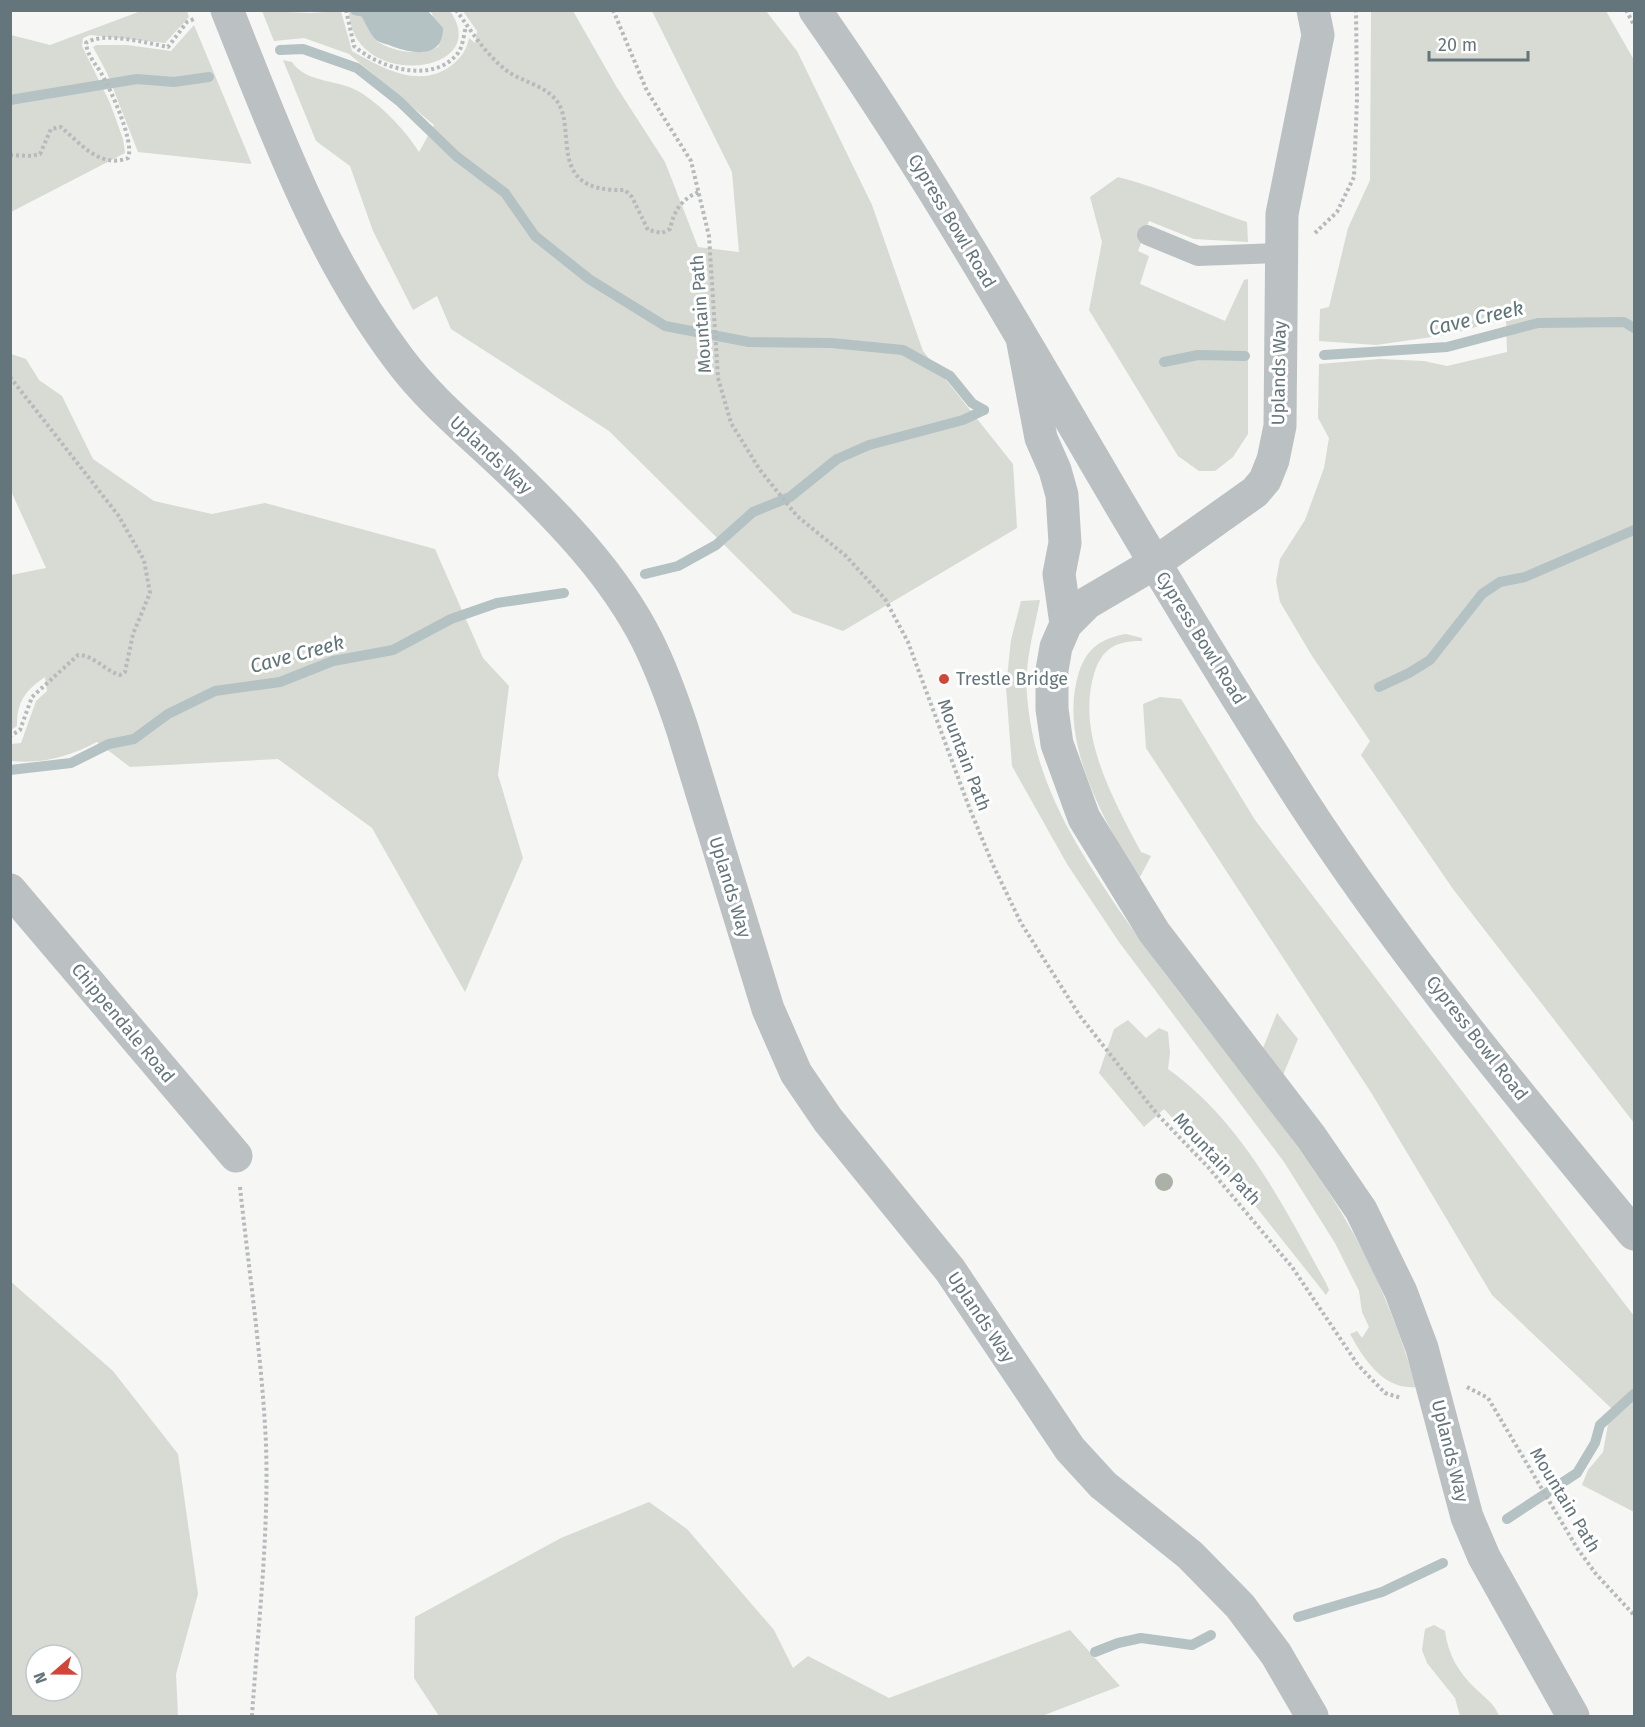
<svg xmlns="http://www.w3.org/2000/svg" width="1645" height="1727" font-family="'Fira Sans',sans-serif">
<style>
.green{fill:#d7dbd3;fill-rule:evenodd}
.water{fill:#b4c2c4}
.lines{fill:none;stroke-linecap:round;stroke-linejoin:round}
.stream{stroke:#b4c2c4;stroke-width:10}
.path{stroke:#b6babc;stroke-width:4;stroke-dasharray:3 3;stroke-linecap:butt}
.service{stroke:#bbc1c3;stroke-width:20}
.minor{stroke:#bbc1c3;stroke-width:33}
.tertiary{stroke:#bbc1c3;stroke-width:33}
.tree{fill:#abb1a6}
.poi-dot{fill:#d14639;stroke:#fff;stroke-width:2}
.labels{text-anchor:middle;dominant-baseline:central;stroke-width:6;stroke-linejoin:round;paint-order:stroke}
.street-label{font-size:18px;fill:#64757b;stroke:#fff}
.poi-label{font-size:18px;fill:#64757b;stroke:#fff;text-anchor:start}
.water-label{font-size:20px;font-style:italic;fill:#5f7477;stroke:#fff}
</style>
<rect width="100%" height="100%" fill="#f6f6f4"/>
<g class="green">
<path d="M141 11H187L189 17 165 43 90 35 83 38 82 46 110 103 123 139 125 153 11 212V35L50 45Z"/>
<path d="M262 11 311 13 341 11 352 51C382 68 420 90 452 65 461 58 467 49 469 38L475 43 477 31 463 11H573L616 86 665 162 698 247 739 252 732 172 652 11H766L797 51 872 205 923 351 1013 464 1017 528 843 631 793 613 609 431 451 329 437 296 413 310 373 231 350 166 316 141 283 60 292 62C306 84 342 79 363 94 385 109 405 130 419 152L434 125 349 54 304 38 274 41Z"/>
<path d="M349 11H363L362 15C365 22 370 35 376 40 390 52 423 57 439 46L432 13 428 11H450C495 75 351 92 349 11Z"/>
<path d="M1371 11H1606L1634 60V1123L1453 889 1361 755 1370 741 1312 656 1280 602 1276 581 1280 559 1305 520 1324 468 1329 438 1318 418 1319 364 1380 359 1424 361 1447 366 1507 352 1506 319 1446 335 1376 345 1319 341 1320 309 1329 307 1348 228 1370 180Z"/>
<path d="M194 25 251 162V164L138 152 107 73 93 47 96 45H127L171 51Z"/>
<path d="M1118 177C1162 188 1204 208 1247 222L1248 242 1194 239 1149 221 1138 251 1149 256 1140 284 1225 321 1244 280 1248 279V434L1233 457 1215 471H1199L1178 456 1089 310 1102 242 1090 197Z"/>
<path d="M11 354 26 359 39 380 62 396 93 459 154 501 212 514 265 503 435 549 483 658 509 686 498 775 523 858 465 992 372 828 278 759 130 767 97 742C68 757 43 764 11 761V744L21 743 36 701 47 691 45 677C25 691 17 701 17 726L11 730V575L46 568 11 491Z"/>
<path d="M1040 600C1034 630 1024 664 1027 695 1034 784 1077 848 1126 920 1187 1008 1259 1089 1319 1178 1363 1242 1395 1312 1416 1387 1383 1390 1364 1359 1350 1334L1357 1331 1362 1338 1369 1327 1362 1312 1359 1291 1335 1243 1284 1162 1119 942 1067 864 1012 766 1006 687 1011 640 1021 601Z"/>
<path d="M1126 634 1142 638V641C1116 641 1102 648 1094 674 1076 734 1113 799 1141 852L1151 856 1139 879C1105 821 1057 742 1079 672 1087 648 1102 638 1126 634Z"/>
<path d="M1160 697 1181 699 1255 820 1634 1316V1512L1582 1485 1588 1470 1603 1452 1611 1408 1492 1295 1372 1094 1146 748 1143 704Z"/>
<path d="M1277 1013 1298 1039 1283 1075 1263 1048Z"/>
<path d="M1128 1020 1146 1038 1159 1028 1168 1032 1170 1053 1168 1069C1243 1123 1282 1204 1326 1283L1329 1290 1326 1295 1257 1208 1164 1109 1144 1127 1099 1073 1114 1029Z"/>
<path d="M10 1281 113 1371 178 1454 198 1594 176 1674 178 1716H11ZM36 1655H72V1691H36Z"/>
<path d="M649 1502 687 1529 774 1630 793 1668 808 1656 889 1698 1070 1630 1120 1686 1042 1716H439L414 1678 415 1617 561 1538Z"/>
<path d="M1434 1625 1445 1631C1448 1654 1458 1672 1475 1688 1484 1697 1495 1704 1499 1716H1460L1455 1698 1427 1663 1422 1650 1425 1629Z"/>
</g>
<path class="water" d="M363 10 428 11 443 28C443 60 411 54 389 45 385 44 379 42 376 40 370 35 365 22 361 15Z"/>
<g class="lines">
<g class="stream">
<path d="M355 10 376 14"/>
<path d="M280 50 303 49 357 68 399 101 456 156 505 193 535 236 589 279 665 326 749 342 831 343 903 350 950 376 972 403 984 410"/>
<path d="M10 100 137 79 174 82 209 77"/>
<path d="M1324 355 1447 347 1538 323 1624 322 1634 328"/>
<path d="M1164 362 1198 355 1245 356"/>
<path d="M645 574 678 566 716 545 753 512 790 497 837 459 869 445 963 420 984 410"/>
<path d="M1379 687 1409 673 1430 660 1482 594 1500 582 1525 577 1634 530"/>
<path d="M10 770 71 763 109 744 134 739 168 714 215 691 280 682 333 661 393 650 451 619 497 603 564 593"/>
<path d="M1507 1519 1577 1473 1595 1443 1600 1425 1634 1394"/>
<path d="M1298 1617 1382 1592 1443 1563"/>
<path d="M1095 1652 1118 1643 1141 1638 1192 1645 1211 1635"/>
</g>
<g class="path">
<path d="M346 10 354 46C379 68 433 85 458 53 463 46 464 34 466 26"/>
<path d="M456 10C472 32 488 58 510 73 523 81 540 85 551 95 584 120 538 193 625 190L632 197 648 230 662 233 670 229C674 211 681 199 699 192"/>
<path d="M613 10 647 91 691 161 709 236 718 378 731 423 760 470 797 516 846 556 885 599 908 642 969 807 993 865 1021 923 1080 1016 1157 1114 1208 1167 1292 1267 1358 1365 1385 1393 1401 1398"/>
<path d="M1626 10 1634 25"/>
<path d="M10 155 31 156 40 154 51 129 61 127C80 143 100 169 128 158 135 142 110 88 101 73 95 63 87 55 86 43 103 31 147 43 168 47L187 22 196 18"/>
<path d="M1315 233 1337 212 1354 177 1357 99 1356 10"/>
<path d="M10 377 118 515 144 560 150 593 133 634 125 672 120 675C105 671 94 655 78 655L32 697 20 730 10 736"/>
<path d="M240 1187C249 1272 262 1358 266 1444 269 1535 258 1626 252 1716"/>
<path d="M1467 1387 1488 1398 1577 1548 1596 1574 1634 1615"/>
</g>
<path class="service" d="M1147 235 1198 256 1282 253"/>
<g class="minor">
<path d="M227 10C276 132 319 253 399 359 431 402 472 434 510 471 562 521 614 575 647 640 661 668 672 698 682 728L768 1009 796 1073 828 1120 950 1270 1070 1449 1103 1485 1190 1555 1240 1606 1276 1654 1312 1716"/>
<path d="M1313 10 1318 35 1282 214 1280 426 1273 460 1265 480 1255 492 1155 563 1087 603 1066 624 1056 647 1052 670V709L1057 744 1084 818 1154 932 1311 1137 1361 1210 1401 1292 1422 1348 1467 1517 1484 1557 1573 1716"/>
<path d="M1023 343 1041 438 1055 470 1062 495 1065 543 1059 574 1066 624"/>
<path d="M10 890 236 1156"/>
</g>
<path class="tertiary" d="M815 10C923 164 1016 327 1111 489 1172 593 1236 697 1301 799 1400 952 1518 1094 1634 1234"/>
</g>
<circle class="tree" cx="1164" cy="1182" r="9"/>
<circle class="poi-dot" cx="944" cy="679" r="6"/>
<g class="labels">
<g class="street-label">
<text transform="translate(952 221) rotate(59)">Cypress Bowl Road</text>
<text transform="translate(701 314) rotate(-94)">Mountain Path</text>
<text transform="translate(1279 373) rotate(-89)">Uplands Way</text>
<text transform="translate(491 455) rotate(43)">Uplands Way</text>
<text transform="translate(1201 638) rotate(58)">Cypress Bowl Road</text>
<text transform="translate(964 755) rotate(69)">Mountain Path</text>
<text transform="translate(730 887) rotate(73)">Uplands Way</text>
<text transform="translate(123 1023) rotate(50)">Chippendale Road</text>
<text transform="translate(1477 1038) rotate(52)">Cypress Bowl Road</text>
<text transform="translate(1217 1159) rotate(47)">Mountain Path</text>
<text transform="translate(981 1317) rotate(56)">Uplands Way</text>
<text transform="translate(1450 1451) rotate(76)">Uplands Way</text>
<text transform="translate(1565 1500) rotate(59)">Mountain Path</text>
</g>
<g class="poi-label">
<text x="956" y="679">Trestle Bridge</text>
</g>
<g class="water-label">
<text transform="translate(1476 318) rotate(-13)">Cave Creek</text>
<text transform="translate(297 654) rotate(-15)">Cave Creek</text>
</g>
</g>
<rect width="1645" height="1727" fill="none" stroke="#64757b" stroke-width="24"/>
<g transform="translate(54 1673) rotate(250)"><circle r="28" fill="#ffffff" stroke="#c1c8ca" stroke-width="1.5"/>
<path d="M0-4.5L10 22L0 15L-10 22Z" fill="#d14639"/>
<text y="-9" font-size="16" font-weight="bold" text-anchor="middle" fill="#64757b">N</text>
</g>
<path d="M1429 51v9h99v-9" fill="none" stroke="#64757b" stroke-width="3"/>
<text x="1438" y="51" font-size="18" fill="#64757b" stroke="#ffffff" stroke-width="4.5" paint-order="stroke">20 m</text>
</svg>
